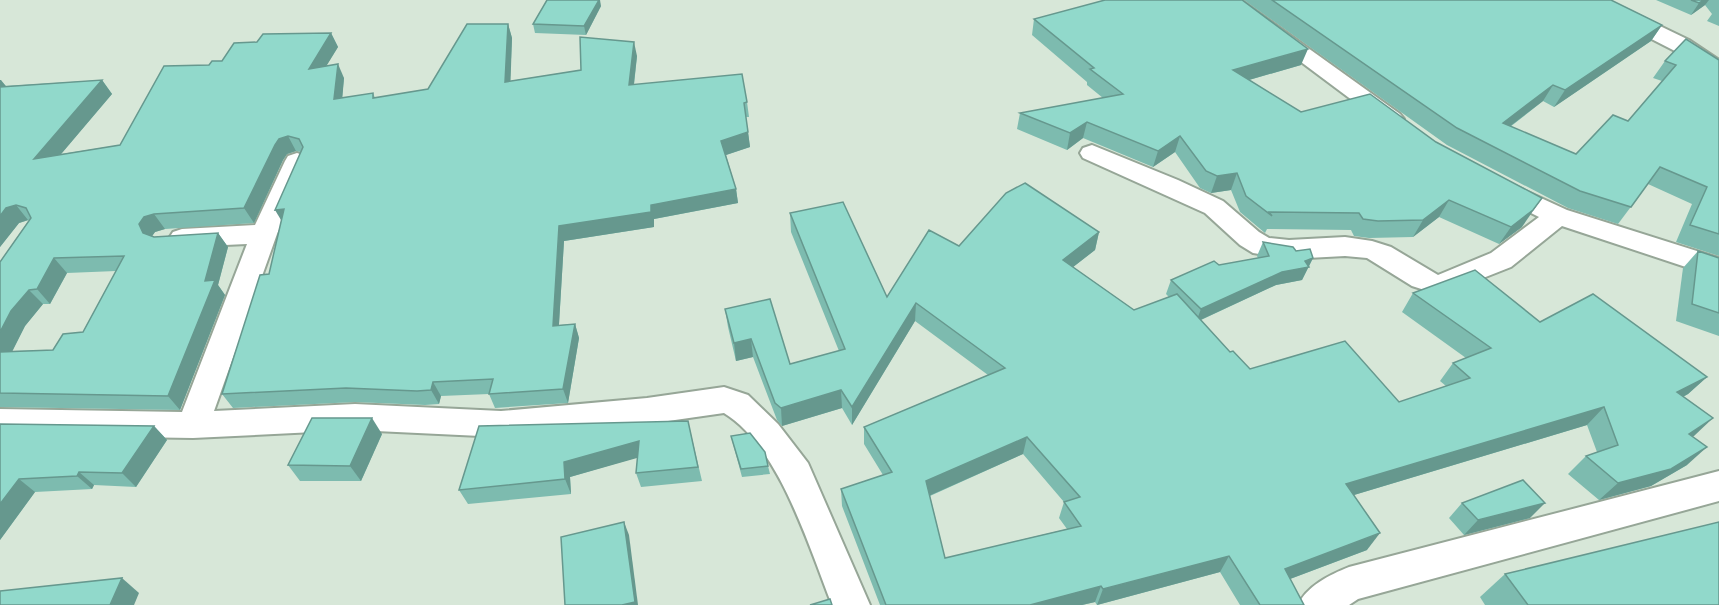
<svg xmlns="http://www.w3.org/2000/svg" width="1719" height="605" font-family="'Archivo Narrow',sans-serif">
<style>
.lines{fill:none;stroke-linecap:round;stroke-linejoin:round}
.street-casing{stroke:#96a697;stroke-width:4}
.street{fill:#fff;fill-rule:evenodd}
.wall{fill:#7dbbaf;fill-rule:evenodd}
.shaded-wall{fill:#66988e}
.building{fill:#91d9cb;stroke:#66988e;stroke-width:1.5;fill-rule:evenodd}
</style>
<rect width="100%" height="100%" fill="#d7e7d8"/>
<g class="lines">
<defs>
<g id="street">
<path d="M1218 0H1241L1400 114 1404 119 1400 124 1392 126 1384 124Z"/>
<path d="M1580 0H1606L1689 40 1719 60V76L1711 74 1673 50 1583 4Z"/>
<path d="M1092 145 1178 180 1223 201 1259 232 1269 238 1289 240 1345 237 1372 241 1391 247 1438 275 1491 253 1539 217 1493 194 1489 188 1493 182 1502 180 1567 210 1719 258V278L1562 226 1511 267 1440 295 1412 286 1367 258 1345 256 1289 259 1253 253 1240 245 1205 213 1083 158 1080 153 1083 148Z"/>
<path d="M297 153 306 156 309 161 277 234 214 411 355 404 501 411 647 398 724 387 748 395 778 424 808 463 870 605H832C809 547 779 446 724 413L647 424 501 437 355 430 193 438 0 435V409L182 412 247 244 182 247 173 244 169 238 173 232 182 229 255 225 285 161 288 156Z"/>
<path d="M1719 471V501L1358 599 1349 605H1298C1307 586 1329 575 1349 567Z"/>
</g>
</defs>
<use href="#street" class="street-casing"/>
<use href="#street" class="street"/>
</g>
<g class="wall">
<path d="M1244 0H1611L1662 25 1651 41 1554 107 1543 101 1510 127 1576 154 1628 121 1662 81 1653 78 1665 61 1719 60V256L1676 242 1692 204 1648 184 1618 224 1568 208 1447 145Z"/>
<path d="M1656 0H1719V26L1707 21 1712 14 1705 5 1691 15Z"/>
<path d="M601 6 586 35 535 33 533 24Z"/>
<path d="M1034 19 1301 65 1249 80 1301 112 1522 227 1499 244 1439 217 1413 237 1369 238 1354 236 1351 230 1267 229 1265 233 1240 212 1231 190 1211 193 1200 188 1175 152 1153 167 1083 138 1067 150 1017 129 1020 113 1103 98 1087 85V82L1032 35Z"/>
<path d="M508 24 512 38 510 81 581 70 637 56 634 85 747 102 749 117H746L750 147 726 155 736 189 738 203 654 219V227L564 241 559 325 575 324 579 338 568 403 495 408 489 394 441 396 439 404 425 405 355 402 233 408 222 394 269 274 301 152 296 151 287 154 283 160 254 223 165 229 155 232 152 236 154 237 218 233 228 247 218 285 225 295 180 410 0 407V262L29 220 19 223 0 247V80L6 86 102 80 112 94 61 154 120 145 209 65 222 61 257 42 331 33 338 47 326 66 344 78 342 98 373 93 375 98 428 89ZM116 271 83 332 53 350 12 351 25 326 43 304H50L67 273Z"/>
<path d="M790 213 887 297 959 246 1099 232 1095 250 1073 267 1134 310 1169 297 1166 294 1171 280 1219 265 1258 258 1257 256 1263 242 1296 251 1313 258 1302 280 1276 285 1201 320 1230 352 1250 369 1399 402 1446 386 1440 381 1453 363 1466 358 1402 312 1413 293 1540 322 1707 377 1688 394 1683 397 1692 437 1687 465 1651 486 1599 500 1568 474 1586 456 1597 452 1587 425 1354 495 1367 550 1290 579 1304 605H1240L1220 572 1097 605 1095 602 1082 605H880L842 506 841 489 883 475 864 444V427L988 375 915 321 852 425 842 408 782 426 777 420 753 357 736 361 728 327 725 309 790 364 839 351 791 232ZM1023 454 1064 502 1059 518 1067 529 945 558 930 496Z"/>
<path d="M1698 251 1719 258V336L1676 321 1683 268Z"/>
<path d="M688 421 702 481 641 487 636 473 638 457 570 477 571 494 468 504 459 490Z"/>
<path d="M0 424 154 426 167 440 136 487 94 485 92 489 35 492 0 540Z"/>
<path d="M382 434 361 481H300L288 465Z"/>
<path d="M731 436 768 466 770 474 742 477 733 444Z"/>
<path d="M1462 503 1530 518 1464 535 1449 518Z"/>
<path d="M1505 574 1719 605H1485L1480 597Z"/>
</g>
<g class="shaded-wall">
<path d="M599 0H600L601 6 586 35 584 26Z"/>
<path d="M1704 0H1709L1705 5 1691 15 1699 3Z"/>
<path d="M508 24 512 38 510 96 505 82Z"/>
<path d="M1662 25 1651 41 1554 107 1565 90Z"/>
<path d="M331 33 338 47 316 83 309 69Z"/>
<path d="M634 42 637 56 632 100 629 85Z"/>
<path d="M1308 49 1301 65 1228 86 1233 70Z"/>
<path d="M338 64 344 78 341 113 334 99Z"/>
<path d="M0 80H1L12 94H0Z"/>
<path d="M102 80 112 94 45 173 34 159Z"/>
<path d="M1553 85 1543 101 1492 140 1503 123Z"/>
<path d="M1087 122 1083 138 1067 150 1070 133Z"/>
<path d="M748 132 750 147 723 156 721 141Z"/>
<path d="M288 136 296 151 287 154 283 160 254 223 244 208 275 145 279 139Z"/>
<path d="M1180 136 1175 152 1153 167 1158 151Z"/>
<path d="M1237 173 1231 190 1211 193 1217 176Z"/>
<path d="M736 189 738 203 654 219V227L564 241 558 340 553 326 559 226 651 205Z"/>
<path d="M1542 198 1522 227 1499 244 1511 227Z"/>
<path d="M1449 200 1439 217 1413 237 1423 220Z"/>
<path d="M16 205 28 220 19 223 0 247V216L6 208Z"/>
<path d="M284 209V225L275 210Z"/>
<path d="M154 214 165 229 155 232 150 239 143 233 139 224 144 217Z"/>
<path d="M1099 232 1095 250 1059 278 1063 260Z"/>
<path d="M218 233 228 247 218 285 225 295 180 410 168 396 205 281Z"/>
<path d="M54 258 67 273 50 304 37 289Z"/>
<path d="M1313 258 1302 280 1276 285 1196 322 1201 309Z"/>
<path d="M29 290 43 304 25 326 5 366 0 362V332L11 311Z"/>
<path d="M916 303 915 321 852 425V407Z"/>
<path d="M575 324 579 338 568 403 563 389Z"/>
<path d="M751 339 753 357 736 361 734 343Z"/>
<path d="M1707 377 1688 394 1658 410 1677 392Z"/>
<path d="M433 382 441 396 439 404 431 390Z"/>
<path d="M841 390 842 408 782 426 781 408Z"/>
<path d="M1604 407 1587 425 1334 501 1346 484Z"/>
<path d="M372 418 382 434 361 481 350 466Z"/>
<path d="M1713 418 1694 436 1670 451 1689 434Z"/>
<path d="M154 426 167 440 136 487 122 473Z"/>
<path d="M1027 437 1023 454 924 498 926 481Z"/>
<path d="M639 441 644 456 570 477 571 494 565 479 564 462Z"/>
<path d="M1707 447 1687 465 1651 486 1599 500 1618 483Z"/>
<path d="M79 472 94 485 92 489 77 476Z"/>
<path d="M19 479 35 492 0 540V504Z"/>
<path d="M1545 503 1530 518 1464 535 1478 520Z"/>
<path d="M624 522 629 535 638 605H622Z"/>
<path d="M1380 533 1367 550 1274 585 1285 569Z"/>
<path d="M1229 556 1220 572 1097 605 1103 589Z"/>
<path d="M122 578 139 593 134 605H110Z"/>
<path d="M1101 586 1095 602 1082 605H1030Z"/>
</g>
<g class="building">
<path d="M547 0H599L584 26 533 24Z"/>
<path d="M1105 0H1242L1308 49 1233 70 1301 112 1370 94 1436 142 1542 198 1533 210 1511 227 1449 200 1423 220 1378 221 1363 219 1359 213 1269 212 1272 216 1246 196 1237 173 1217 176 1206 171 1180 136 1158 151 1087 122 1070 133 1020 113 1123 94 1090 69 1094 68 1034 19Z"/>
<path d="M1272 0H1611L1662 25 1565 90 1553 85 1503 123 1576 154 1613 115 1628 121 1676 65 1665 61 1686 39 1719 60V234L1690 225 1707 187 1660 167 1631 207 1580 191 1457 128Z"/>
<path d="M1691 0H1704L1699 3Z"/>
<path d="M467 24H508L505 82 581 70 580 37 634 42 629 85 742 74 747 102 744 103 748 132 721 141 736 189 651 205V212L559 226 553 326 575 324 563 389 489 394 493 379 433 382 431 390 417 391 346 388 222 394 260 275 269 274 284 209 275 210 303 147 299 139 288 136 279 139 275 145 244 208 154 214 144 217 139 224 143 233 154 237 218 233 205 281 215 280 168 396 0 393V352L53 350 63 334 83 332 124 256 54 258 37 289 29 290 11 311 0 332V262L31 218 26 208 16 205 6 208 0 216V87L102 80 34 159 120 145 164 66 209 65 212 61H222L234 43 257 42 263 34 331 33 309 69 338 64 334 99 373 93V98L428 89Z"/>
<path d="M1025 183 1099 232 1063 260 1134 310 1177 294 1230 352 1233 351 1250 369 1345 341 1399 402 1470 378 1453 363 1491 348 1413 293 1475 270 1540 322 1593 294 1707 377 1677 392 1713 418 1689 434 1707 447 1671 469 1618 483 1586 456 1618 445 1604 407 1346 484 1380 533 1285 569 1304 605H1260L1229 556 1103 589 1101 586 1030 605H886L841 489 892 472 864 427 1005 368 916 303 852 407 841 390 781 408 775 403 751 339 734 343 725 309 770 299 790 364 845 349 790 213 843 202 887 297 929 230 959 246 1006 193ZM1027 437 1080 497 1064 502 1081 526 945 558 926 481Z"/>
<path d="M1263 242 1293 247 1296 251 1310 249 1313 258 1305 261 1309 267 1282 272 1201 309 1171 280 1214 261 1219 265 1269 256Z"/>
<path d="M1698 251 1719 258V313L1692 304Z"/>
<path d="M312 418H372L350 466 288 465Z"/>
<path d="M688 421 698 467 636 473 639 441 564 462 565 479 459 490 479 426Z"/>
<path d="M0 424 154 426 122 473 79 472 77 476 19 479 0 504Z"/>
<path d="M750 433 765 452 768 466 741 469 731 436Z"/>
<path d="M1523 480 1545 503 1478 520 1462 503Z"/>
<path d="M624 522 635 602 622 605H565L561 537Z"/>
<path d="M1719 522V605H1528L1505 574Z"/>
<path d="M122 578 110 605H0V591Z"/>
<path d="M830 599 832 605H810Z"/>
</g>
</svg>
